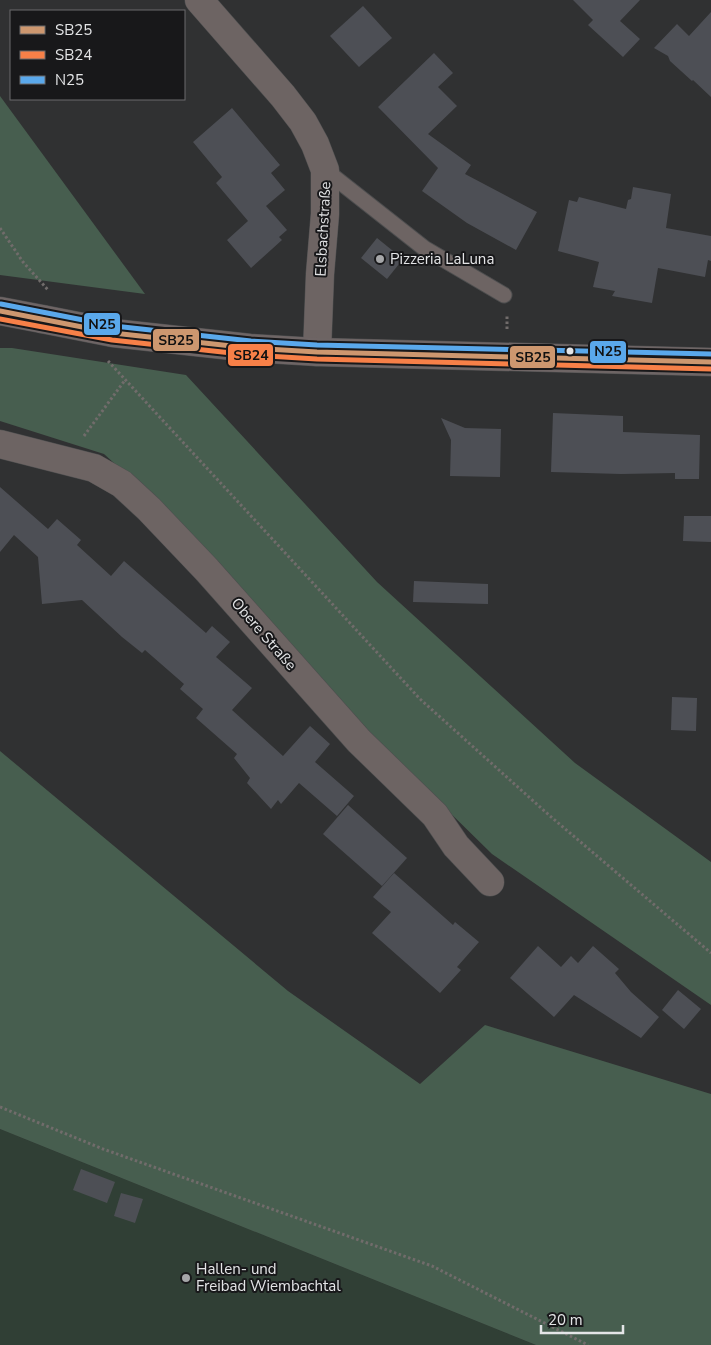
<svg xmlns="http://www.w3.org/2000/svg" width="711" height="1345" font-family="'Nunito Sans',sans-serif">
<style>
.green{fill:#303f35}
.forest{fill:#475e4f}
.building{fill:#4d4f55}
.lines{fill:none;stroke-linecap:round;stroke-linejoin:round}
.service-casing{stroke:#4d4e4f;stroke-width:17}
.minor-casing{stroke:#4d4e4f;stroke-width:29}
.primary-casing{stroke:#4d4e4f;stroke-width:29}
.path{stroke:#716c6b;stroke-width:3;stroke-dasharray:2.5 2.5;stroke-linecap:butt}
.service{stroke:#6d6463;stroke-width:15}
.minor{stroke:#6d6463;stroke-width:28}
.primary{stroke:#6e6565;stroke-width:28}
.primary-bridge-casing{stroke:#4d4e4f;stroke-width:29;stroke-linecap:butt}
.primary-bridge{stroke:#6e6565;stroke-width:28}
.bus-1-casing{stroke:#18181a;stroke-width:9}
.bus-2-casing{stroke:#18181a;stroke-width:9}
.bus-3-casing{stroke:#18181a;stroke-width:9}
.bus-1{stroke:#cd976f;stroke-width:5}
.bus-2{stroke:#f78048;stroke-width:5}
.bus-3{stroke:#5aa8eb;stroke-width:5}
.poi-dot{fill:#a5a6a8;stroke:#18181a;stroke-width:2}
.bus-dot{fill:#e4e5e7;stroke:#18181a;stroke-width:2}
.labels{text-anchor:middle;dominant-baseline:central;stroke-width:4;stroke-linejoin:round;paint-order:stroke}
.street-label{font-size:15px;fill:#e4e5e7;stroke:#18181a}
.poi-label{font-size:15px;fill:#e4e5e7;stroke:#18181a;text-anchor:start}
.line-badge{stroke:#18181a;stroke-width:2}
.pale-badge-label{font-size:14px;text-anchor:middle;font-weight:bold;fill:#111}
</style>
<rect width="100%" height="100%" fill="#303132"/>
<path class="green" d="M0 1129 536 1345H0Z"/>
<g class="forest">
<path d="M0 96 145 294 0 275Z"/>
<path d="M0 348H12L186 375 377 582 575 763 711 862V1005L492 854 387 751 180 523 104 454 0 421Z"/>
<path d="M0 751 288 991 420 1084 485 1025 711 1094V1345H536L0 1129Z"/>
</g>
<g class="building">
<path d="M573 0H640L620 21 640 39 623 57 588 25 593 20Z"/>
<path d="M363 6 392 38 359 67 330 36Z"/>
<path d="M711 12V97L693 80 692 81 670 61 668 56 654 48 677 24 689 36Z"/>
<path d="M434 53 453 73 438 87 457 106 428 134 471 165 465 174 537 212 516 250 467 223 422 191 438 168 378 107Z"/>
<path d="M232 108 280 165 271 173 285 190 266 206 287 230 279 237 282 240 251 268 227 240 248 221 216 183 222 177 193 142Z"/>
<path d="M633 187 671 194 666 228 711 236V261L708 260 705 277 658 268 652 303 612 296 615 291 593 287 599 262 558 251 569 200 577 202 579 197 626 209 628 200 631 199Z"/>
<path d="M377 238 403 259 387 279 361 258Z"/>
<path d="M553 413 623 416V432L700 435 699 479H675V473L621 474 551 472Z"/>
<path d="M441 418 465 428 501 429 500 477 450 476 451 440Z"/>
<path d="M0 487 48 529 57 519 81 540 77 545 111 576 124 561 206 633 212 626 230 642 216 657 252 688 232 710 283 756 310 726 330 744 315 762 354 796 337 816 299 783 281 804 278 800 271 809 247 783 250 778 234 758 237 754 196 718 203 709 180 689 184 684 145 650 142 653 122 637 82 600 42 604 38 557 14 535 0 552Z"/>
<path d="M684 516H711V542L683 541Z"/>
<path d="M414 581 488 584V604L413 602Z"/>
<path d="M672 697 697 698 696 731 671 730Z"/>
<path d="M348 805 407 858 382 886 323 834Z"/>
<path d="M394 873 453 925 455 922 479 942 457 967 461 970 440 993 372 933 391 912 373 897Z"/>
<path d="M538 946 561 967 571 956 578 963 593 946 619 969 615 973 631 992 659 1017 641 1038 574 995 554 1017 510 978Z"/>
<path d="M678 990 701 1009 684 1029 662 1010Z"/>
<path d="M81 1169 115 1182 107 1203 73 1190Z"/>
<path d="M121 1193 143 1199 135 1223 114 1216Z"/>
</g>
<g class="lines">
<defs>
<path id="service" d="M325 170 424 248 504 295"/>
<g id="minor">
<path d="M199 0 283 96 303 122 315 144 325 170V214L320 274 317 352"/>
<path d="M0 444 94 468 122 484 149 509 207 570 359 741 435 815 456 846 490 882"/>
</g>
<g id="primary">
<path d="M0 311 42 319"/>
<path d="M113 333 250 348 317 352 711 362"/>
</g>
</defs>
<use href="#service" class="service-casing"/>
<use href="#minor" class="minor-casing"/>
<use href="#primary" class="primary-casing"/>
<g class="path">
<path d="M0 228 23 262 49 291"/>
<path d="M507 329V316"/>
<path d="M108 361 420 699 550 816 711 953"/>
<path d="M84 436 125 380"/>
<path d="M0 1107 103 1149 432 1266 588 1345"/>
</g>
<use href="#service" class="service"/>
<use href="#minor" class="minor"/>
<use href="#primary" class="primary"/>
<defs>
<path id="primary-bridge" d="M42 319 113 333"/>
</defs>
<use href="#primary-bridge" class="primary-bridge-casing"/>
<use href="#primary-bridge" class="primary-bridge"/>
<defs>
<path id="bus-1" d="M0 311 113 333 250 348 317 352 711 362"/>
<path id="bus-2" d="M0 319 112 340 250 355 317 359 711 369"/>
<path id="bus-3" d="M1 304 114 326 251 341 317 345 711 354"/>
</defs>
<use href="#bus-1" class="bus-1-casing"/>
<use href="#bus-2" class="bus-2-casing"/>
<use href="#bus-3" class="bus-3-casing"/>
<use href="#bus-1" class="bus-1"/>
<use href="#bus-2" class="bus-2"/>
<use href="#bus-3" class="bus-3"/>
</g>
<g class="poi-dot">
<circle cx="380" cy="259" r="5"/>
<circle cx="186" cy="1278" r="5"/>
</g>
<circle class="bus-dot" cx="570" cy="351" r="4.5"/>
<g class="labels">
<g class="street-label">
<text transform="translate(323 229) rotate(-87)">Elsbachstraße</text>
<text transform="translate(264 634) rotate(49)">Obere Straße</text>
</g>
<g class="poi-label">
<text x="390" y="259">Pizzeria LaLuna</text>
<text x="196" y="1269">Hallen- und<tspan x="196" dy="17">Freibad Wiembachtal</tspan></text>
</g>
</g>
<g class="line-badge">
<rect x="83" y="312" width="38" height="24" rx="5" fill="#5aa8eb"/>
<rect x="152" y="328" width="48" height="24" rx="5" fill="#cd976f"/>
<rect x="589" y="340" width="38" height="24" rx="5" fill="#5aa8eb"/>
<rect x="227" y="343" width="47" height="24" rx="5" fill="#f78048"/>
<rect x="509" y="345" width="47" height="24" rx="5" fill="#cd976f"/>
</g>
<g class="pale-badge-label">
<text x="102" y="329">N25</text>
<text x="176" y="345">SB25</text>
<text x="608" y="356">N25</text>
<text x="251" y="360">SB24</text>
<text x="533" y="362">SB25</text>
</g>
<rect x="10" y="10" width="175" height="90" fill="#18181a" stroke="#6a6a6c"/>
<rect x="20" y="26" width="25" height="8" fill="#cd976f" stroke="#6a6a6c"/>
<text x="55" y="35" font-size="15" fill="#e4e5e7">SB25</text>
<rect x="20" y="51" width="25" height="8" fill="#f78048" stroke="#6a6a6c"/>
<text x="55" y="60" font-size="15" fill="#e4e5e7">SB24</text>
<rect x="20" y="76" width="25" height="8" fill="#5aa8eb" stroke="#6a6a6c"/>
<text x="55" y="85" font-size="15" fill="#e4e5e7">N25</text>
<path d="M541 1325v8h82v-8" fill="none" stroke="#e4e5e7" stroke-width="2.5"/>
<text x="548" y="1325" font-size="15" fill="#e4e5e7" stroke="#18181a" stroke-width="4" paint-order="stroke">20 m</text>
</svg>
